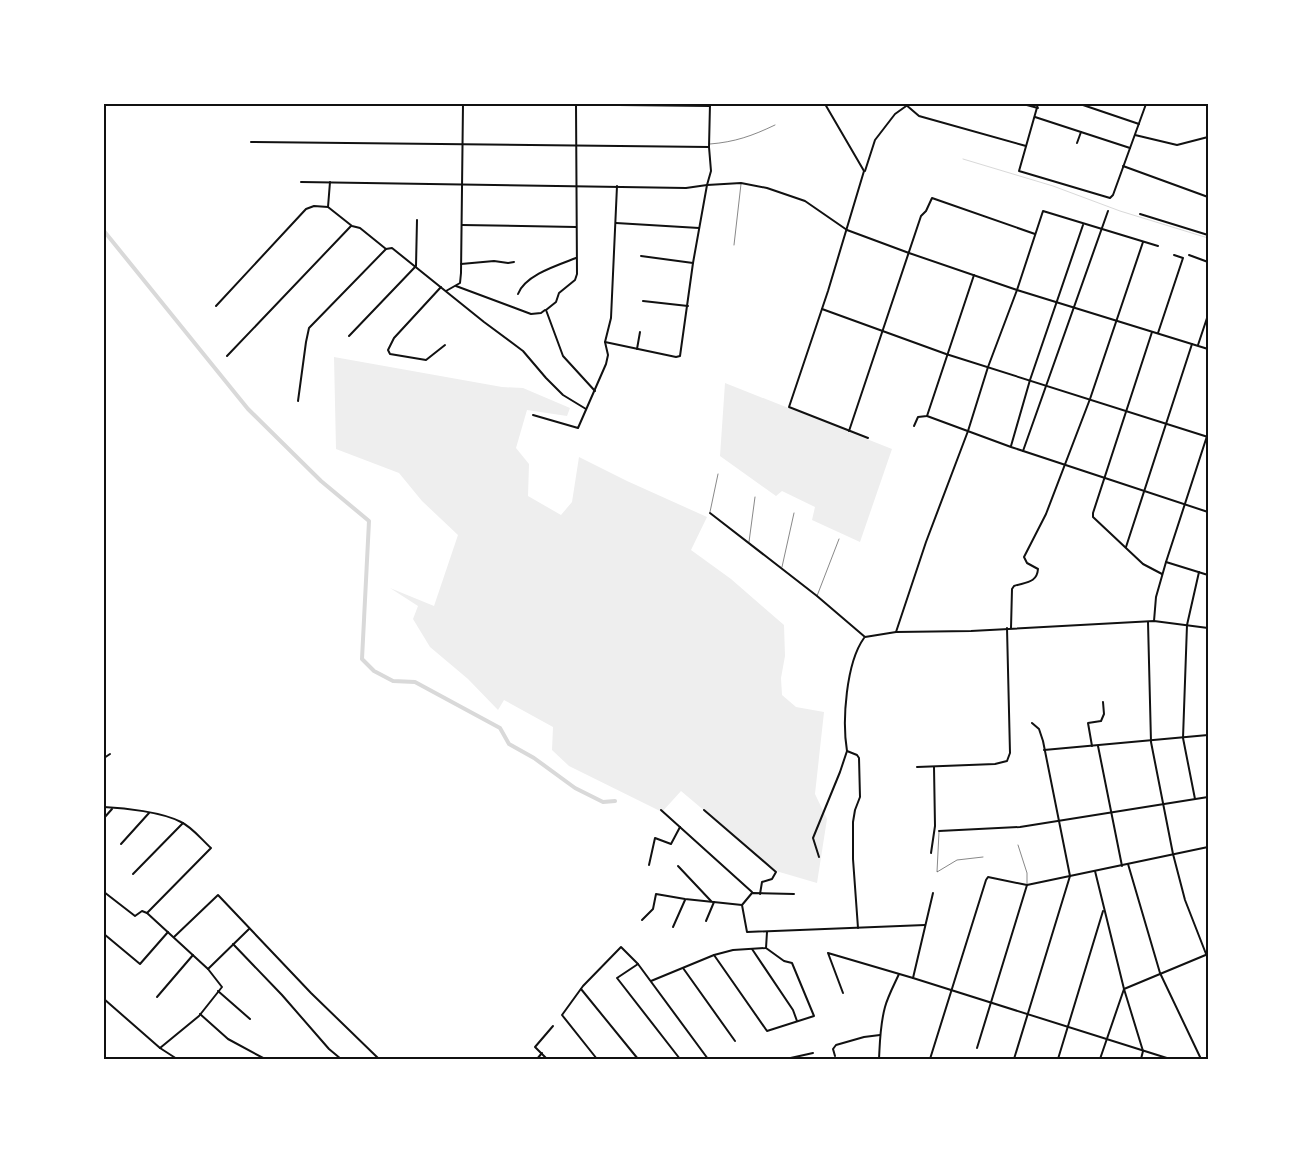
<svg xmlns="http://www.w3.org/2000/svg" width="1312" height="1163" font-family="'Golos Text',sans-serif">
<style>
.green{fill:#eee}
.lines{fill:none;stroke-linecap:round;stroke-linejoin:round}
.stream{stroke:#d9d9d9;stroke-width:1}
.canal{stroke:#d9d9d9;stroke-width:4}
.service{stroke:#111;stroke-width:0.5}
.minor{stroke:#111;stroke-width:2}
.tertiary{stroke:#111;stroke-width:2}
.neatline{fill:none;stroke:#111;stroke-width:2}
</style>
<rect width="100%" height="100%" fill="#fff"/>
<g class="green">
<path d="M334 357 502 387 523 388 570 408 567 416 527 410 516 448 529 464 528 496 561 515 572 502 579 457 627 481 707 517 691 550 731 579 784 625 785 656 781 678 782 695 796 707 824 712 815 794 827 819 817 883 776 871 681 791 662 812 569 766 552 750 553 727 504 700 498 710 468 679 430 647 413 619 418 606 390 588 434 606 458 535 422 501 399 473 336 449Z"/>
<path d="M725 383 892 449 860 542 812 520 815 507 782 491 776 496 720 456Z"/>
</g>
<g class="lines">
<path class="stream" d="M963 159 1053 186 1120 211 1208 238"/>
<path class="canal" d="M104 231 248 409 321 481 369 521 362 659 374 671 393 681 415 682 500 728 509 744 534 758 575 788 603 802 615 801"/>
<g class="service">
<path d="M710 144C735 142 752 136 775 125"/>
<path d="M734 245 741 184"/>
<path d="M710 512 718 474"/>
<path d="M749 542 755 497"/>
<path d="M782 567 794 513"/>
<path d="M817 596 839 539"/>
<path d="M939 832 937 872 957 860 983 857"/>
<path d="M1018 845 1027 873V885"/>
</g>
<g class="minor">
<path d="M528 104 710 106"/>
<path d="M576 104 577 274 575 280 559 293 556 302 546 310 563 356 595 391"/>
<path d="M825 104 864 171 828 291 789 407 868 438"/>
<path d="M905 104 919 116 1026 146"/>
<path d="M1023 104 1038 108"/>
<path d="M1038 104 1019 171 1110 198 1113 195 1146 104"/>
<path d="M1080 104 1139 124"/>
<path d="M1035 117 1130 148"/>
<path d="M1135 135 1177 145 1208 137"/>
<path d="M251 142 709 147"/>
<path d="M1077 143 1081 132"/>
<path d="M1123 166 1208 197"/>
<path d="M865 171 875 140 895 114 909 104"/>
<path d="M330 182 328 207 352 226 360 228 386 249 392 248 484 322 523 351 546 378 563 395 586 409"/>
<path d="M1140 214 1208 235"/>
<path d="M616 223 699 228"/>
<path d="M462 225 576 227"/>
<path d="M1189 255 1208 262"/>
<path d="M641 256 693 263"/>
<path d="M461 264 494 261 508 263 514 262"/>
<path d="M456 286 531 314 541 313 545 310"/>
<path d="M441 287 394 338 388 350 390 354 426 360 445 345"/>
<path d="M446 291 460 283 461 273 463 104"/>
<path d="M518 294C525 275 558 265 576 258"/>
<path d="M643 301 688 306"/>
<path d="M216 306 306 209 314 206 328 207"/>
<path d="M822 309 946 354 1208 437"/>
<path d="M1152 332 1093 513V517L1143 564 1162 574"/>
<path d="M1158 333 1183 258 1174 255"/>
<path d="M349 336 416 266 417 220"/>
<path d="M605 342 676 357 680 356 693 263 707 185 711 171 709 147 710 104"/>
<path d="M1198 345 1208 315"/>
<path d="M637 349 640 332"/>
<path d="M227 356 351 226"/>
<path d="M298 401 306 342 309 328 386 249"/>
<path d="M533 415 578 428 606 364 608 355 605 342 611 318 617 186"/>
<path d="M927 416 1011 447 1208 512"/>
<path d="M914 426 918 417 927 416 974 275"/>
<path d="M849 431 921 216 926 211 932 198 1035 234"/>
<path d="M1011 446 1030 380 1083 225"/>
<path d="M1023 451 1108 211"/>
<path d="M710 513 817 596 865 637 896 632 971 631 1154 621 1208 628"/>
<path d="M1126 547 1192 344"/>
<path d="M1166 562 1208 575"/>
<path d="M1154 621 1156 597 1166 562 1208 433"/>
<path d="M1148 622 1151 742 1173 854 1185 900 1208 959"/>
<path d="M1011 628 1012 589 1014 586C1026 582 1037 583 1038 569L1027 563 1024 557 1046 514 1090 399 1143 242"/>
<path d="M896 632 926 542 968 431 988 367 1017 290 1043 211 1158 246"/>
<path d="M1092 746 1088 723 1101 721 1104 714 1103 702"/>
<path d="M1098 746 1122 866"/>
<path d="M1044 750 1208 735"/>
<path d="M104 758 110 754"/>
<path d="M917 767 995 764 1007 761 1010 753 1007 628"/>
<path d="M1195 799 1183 738 1187 625 1199 572"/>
<path d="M104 807C125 808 162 812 181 822 192 827 202 840 211 848L147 913"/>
<path d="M661 810 752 892"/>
<path d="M704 810 776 872 772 879 762 882 760 894"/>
<path d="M104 818 112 809"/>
<path d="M939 831 1020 827 1208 797"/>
<path d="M121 844 149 813"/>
<path d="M931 853 935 826 934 767"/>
<path d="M819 857 813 838 840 772 847 751"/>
<path d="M1128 864 1160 973 1201 1059"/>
<path d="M649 865 655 838 671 844 680 827"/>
<path d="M678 866 711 901"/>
<path d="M1095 871 1124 989 1143 1051 1141 1059"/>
<path d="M133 874 183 823"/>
<path d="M104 892 135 916 142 911 147 913 208 969 222 987 199 1016 160 1048"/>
<path d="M794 894 752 893 742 905 747 932 925 925"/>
<path d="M642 920 653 909 656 894 685 899 742 905"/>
<path d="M706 921 714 902"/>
<path d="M673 927 685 900"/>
<path d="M858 928 853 859V822L855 810 860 797 859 758 857 755 847 751C842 721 846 663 864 638"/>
<path d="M104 934 140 964 168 932"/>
<path d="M174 937 218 895 311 993 379 1059"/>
<path d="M233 944 282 995 329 1049 341 1059"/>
<path d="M752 949 793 1010 797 1021"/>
<path d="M714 955 767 1031 814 1016 792 963 784 961 766 948"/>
<path d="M638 964 617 978 680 1059"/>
<path d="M683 968 735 1041"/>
<path d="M208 969 249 929"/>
<path d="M913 978 933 893"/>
<path d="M651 981 714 955 733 950 766 948 767 932"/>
<path d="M581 989 638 1059"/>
<path d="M218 991 250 1019"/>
<path d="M843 993 828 953 913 978 1170 1059"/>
<path d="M157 997 193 955"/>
<path d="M104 999 160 1048 177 1059"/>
<path d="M200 1014 228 1039 265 1059"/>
<path d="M977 1048 1027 885"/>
<path d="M835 1056 833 1049 836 1045 864 1037 880 1035"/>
<path d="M537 1059 542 1053"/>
<path d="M547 1059 535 1047 553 1026"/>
<path d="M597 1059 562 1015 583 986 621 947 638 964 708 1059"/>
<path d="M786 1059 813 1053"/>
<path d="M879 1059C880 1041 880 1025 885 1007 888 996 894 985 899 974"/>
<path d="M930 1059 986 880 988 877 1027 885 1208 847"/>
<path d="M1014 1059 1070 876 1043 741 1039 729 1032 723"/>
<path d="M1058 1059 1103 911"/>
<path d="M1100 1059 1124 989 1208 954"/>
</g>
<path class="tertiary" d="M301 182 686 188 707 185 741 183 767 188 805 201 847 230 909 253 1017 290 1208 349"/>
</g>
<rect width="1312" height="1163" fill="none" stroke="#ffffff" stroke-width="210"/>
<rect x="105" y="105" width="1102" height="953" class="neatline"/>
</svg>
